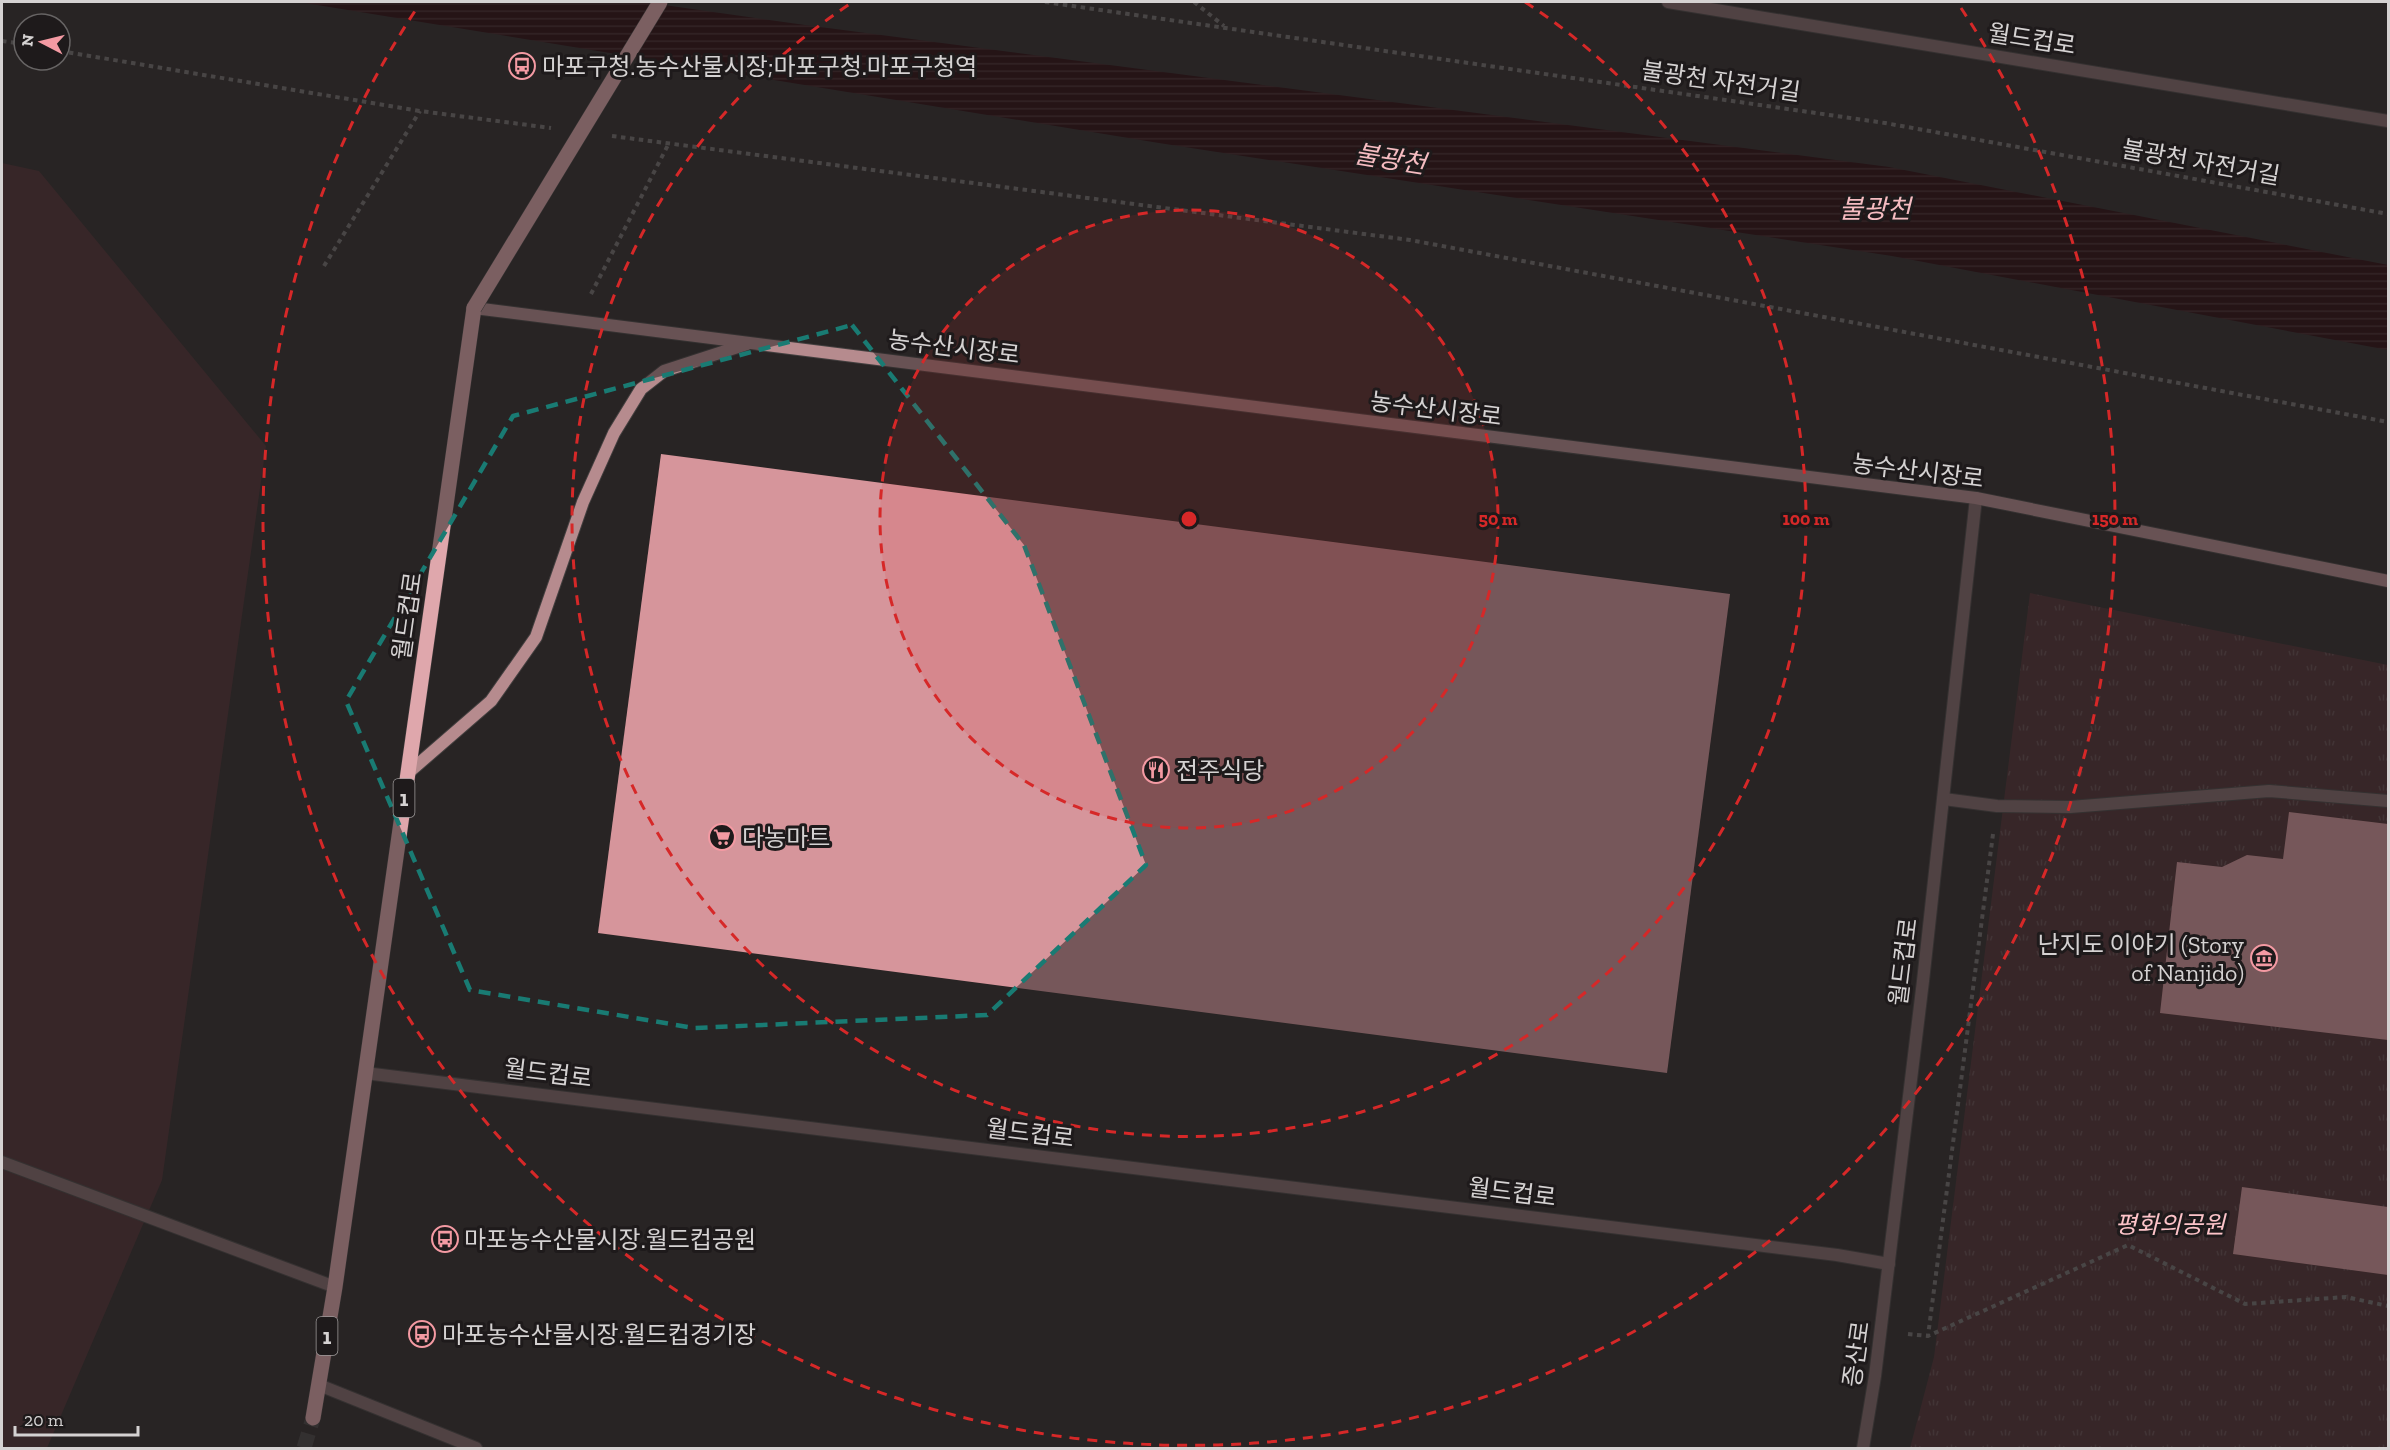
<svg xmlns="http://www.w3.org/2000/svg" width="2390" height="1450" font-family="'Zilla Slab','Noto Sans KR',serif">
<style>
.grass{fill:url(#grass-tufts)}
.garden{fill:#49292d}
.water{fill:url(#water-rules)}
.building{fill:#d6959b}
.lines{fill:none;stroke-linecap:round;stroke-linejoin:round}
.primary-tunnel{stroke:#423e3e;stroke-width:15;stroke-dasharray:15 8;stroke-linecap:butt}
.service-casing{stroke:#444040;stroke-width:14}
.minor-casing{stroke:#444040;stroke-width:14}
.secondary-casing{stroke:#444040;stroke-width:14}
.primary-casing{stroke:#444040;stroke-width:16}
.path{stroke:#706d6d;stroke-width:4;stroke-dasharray:4.5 4.5;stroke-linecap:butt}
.service{stroke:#826668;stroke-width:12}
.minor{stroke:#826668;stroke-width:12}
.secondary{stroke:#b68b8e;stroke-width:12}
.primary{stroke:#dfa7ac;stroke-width:15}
.primary-bridge-casing{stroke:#444040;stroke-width:16;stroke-linecap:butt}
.primary-bridge{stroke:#dfa7ac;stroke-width:15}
.marked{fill:none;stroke:#197b73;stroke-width:4.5;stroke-dasharray:12 8;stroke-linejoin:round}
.ring{fill:none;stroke:#d62828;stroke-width:3;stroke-dasharray:10 8}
.labels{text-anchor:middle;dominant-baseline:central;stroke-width:6;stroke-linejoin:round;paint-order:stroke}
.shield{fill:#1e1a1b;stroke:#9e9b9b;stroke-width:1.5}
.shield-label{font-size:22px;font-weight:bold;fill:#d5d2d2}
.street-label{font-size:24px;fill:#d5d2d2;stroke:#1e1a1b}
.poi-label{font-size:24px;fill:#d5d2d2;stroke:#1e1a1b;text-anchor:start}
.park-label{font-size:24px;font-style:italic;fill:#fdc4c9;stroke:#1e1a1b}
.water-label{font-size:26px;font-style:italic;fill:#f5bcc1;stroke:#1e1a1b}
.centre{fill:#d62828;stroke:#1e1a1b;stroke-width:3}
.ring-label{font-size:18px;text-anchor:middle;font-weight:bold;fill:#d62828;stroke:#1e1a1b;stroke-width:6;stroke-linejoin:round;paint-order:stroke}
</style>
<defs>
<pattern id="grass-tufts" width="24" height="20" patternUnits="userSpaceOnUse" patternTransform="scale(1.5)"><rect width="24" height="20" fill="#49292d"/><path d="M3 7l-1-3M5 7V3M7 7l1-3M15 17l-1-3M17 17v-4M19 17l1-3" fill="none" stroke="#62474b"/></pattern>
<pattern id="water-rules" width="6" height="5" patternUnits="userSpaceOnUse" patternTransform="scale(1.5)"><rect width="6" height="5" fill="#220006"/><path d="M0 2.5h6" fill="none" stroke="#412429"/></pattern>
</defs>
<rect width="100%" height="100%" fill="#282424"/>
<path class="grass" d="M2030 593 2388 665V1448H1910L1934 1357Z"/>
<path class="garden" d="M2 163 39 171 266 446 162 1180 47 1448H2Z"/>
<path class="water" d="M299 2H643L805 25 1889 167 2388 265V350L1892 256 1159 143Z"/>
<g class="building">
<path d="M661 454 1730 594 1667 1073 598 933Z"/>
<path d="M2289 812 2388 824V1040L2160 1013 2177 862 2222 867 2247 855 2283 859Z"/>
<path d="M2242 1187 2388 1207V1275L2233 1254Z"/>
</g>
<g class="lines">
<path class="primary-tunnel" d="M304 1448 313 1418"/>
<defs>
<g id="service">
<path d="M1944 799 1997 806 2070 807 2269 791 2388 801"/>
<path d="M365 1073 1837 1255 1889 1264"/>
<path d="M2 1162 335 1287"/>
<path d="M319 1385 476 1448"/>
<path d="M1863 1448 1875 1376 1923 981 1976 498"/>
</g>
<path id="minor" d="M1668 2 2388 121"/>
<g id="secondary">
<path d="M474 308 1976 498 2388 581"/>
<path d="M408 773 491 701 536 637 583 502 614 433 641 389 664 371 747 344"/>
</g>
<path id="primary" d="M313 1418 335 1287 474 308"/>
</defs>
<use href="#service" class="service-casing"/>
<use href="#minor" class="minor-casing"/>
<use href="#secondary" class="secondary-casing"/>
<use href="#primary" class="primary-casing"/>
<g class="path">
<path d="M1045 2 1885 123 2388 214"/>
<path d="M1194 2 1224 26"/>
<path d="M2 41 24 44"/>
<path d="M60 51 420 111 551 128"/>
<path d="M612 136 1410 240 2388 422"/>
<path d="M324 266 420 111"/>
<path d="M591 294 669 143"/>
<path d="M1993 834 1928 1336 2128 1245 2245 1304 2346 1297 2388 1306"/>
<path d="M1908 1334 1928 1336"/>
</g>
<use href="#service" class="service"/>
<use href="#minor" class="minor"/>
<use href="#secondary" class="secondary"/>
<use href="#primary" class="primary"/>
<defs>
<path id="primary-bridge" d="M474 308 660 2"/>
</defs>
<use href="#primary-bridge" class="primary-bridge-casing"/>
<use href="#primary-bridge" class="primary-bridge"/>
</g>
<path d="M0 0H2390V1450H0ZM852 325 1024 545 1146 865 987 1015 694 1028 470 990 346 701 513 416Z" fill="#282424" fill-opacity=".55" fill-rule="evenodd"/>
<path class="marked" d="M852 325 1024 545 1146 865 987 1015 694 1028 470 990 346 701 513 416Z"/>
<circle cx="1189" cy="519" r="309" fill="#d62828" fill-opacity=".12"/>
<g class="ring">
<circle cx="1189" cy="519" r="309"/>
<path d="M1525 2A617 617 0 1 1 853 2"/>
<path d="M1961 8A926 926 0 1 1 417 8"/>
</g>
<defs>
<symbol id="bus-ring" viewBox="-11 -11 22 22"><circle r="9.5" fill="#1e1a1b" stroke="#f49aa3" stroke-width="1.5"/><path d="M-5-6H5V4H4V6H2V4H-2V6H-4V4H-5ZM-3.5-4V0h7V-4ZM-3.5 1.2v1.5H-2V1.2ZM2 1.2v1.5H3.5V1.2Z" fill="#f49aa3"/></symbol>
<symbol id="restaurant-ring" viewBox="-11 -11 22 22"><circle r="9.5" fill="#1e1a1b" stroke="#f49aa3" stroke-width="1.5"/><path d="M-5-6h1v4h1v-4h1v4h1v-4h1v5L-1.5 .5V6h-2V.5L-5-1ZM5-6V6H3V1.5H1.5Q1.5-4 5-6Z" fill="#f49aa3"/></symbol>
<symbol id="supermarket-ring" viewBox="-11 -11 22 22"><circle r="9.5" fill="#1e1a1b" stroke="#f49aa3" stroke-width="1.5"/><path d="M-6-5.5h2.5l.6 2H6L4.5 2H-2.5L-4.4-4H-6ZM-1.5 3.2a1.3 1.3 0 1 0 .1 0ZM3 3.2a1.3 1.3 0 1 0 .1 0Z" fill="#f49aa3"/></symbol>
<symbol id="museum-ring" viewBox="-11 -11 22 22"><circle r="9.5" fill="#1e1a1b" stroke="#f49aa3" stroke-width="1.5"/><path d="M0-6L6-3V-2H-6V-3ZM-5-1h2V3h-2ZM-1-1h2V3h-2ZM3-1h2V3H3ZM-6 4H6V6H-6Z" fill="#f49aa3"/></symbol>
</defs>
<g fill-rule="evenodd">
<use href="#bus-ring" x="507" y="51" width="30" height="30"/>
<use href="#restaurant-ring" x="1141" y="755" width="30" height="30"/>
<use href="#supermarket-ring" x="707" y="822" width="30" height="30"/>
<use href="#museum-ring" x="2249" y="943" width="30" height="30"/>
<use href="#bus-ring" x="430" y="1224" width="30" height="30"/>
<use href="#bus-ring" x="407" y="1319" width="30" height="30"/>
</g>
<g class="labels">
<g class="shield">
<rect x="393.5" y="779" width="21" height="38" rx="4.5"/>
<rect x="316.5" y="1317" width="21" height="38" rx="4.5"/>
</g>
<g class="shield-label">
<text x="404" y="798">1</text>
<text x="327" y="1336">1</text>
</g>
<g class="street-label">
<text transform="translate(2032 39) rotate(9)">월드컵로</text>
<text transform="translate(1721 81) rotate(8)">불광천 자전거길</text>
<text transform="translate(2201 162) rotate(10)">불광천 자전거길</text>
<text transform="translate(954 347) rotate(7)">농수산시장로</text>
<text transform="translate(1436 409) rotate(7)">농수산시장로</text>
<text transform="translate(1918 471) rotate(7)">농수산시장로</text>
<text transform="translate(407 616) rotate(-82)">월드컵로</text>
<text transform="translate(1903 962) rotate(-83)">월드컵로</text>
<text transform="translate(548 1073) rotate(7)">월드컵로</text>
<text transform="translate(1030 1133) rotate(7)">월드컵로</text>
<text transform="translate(1512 1192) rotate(7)">월드컵로</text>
<text transform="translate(1856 1354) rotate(-82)">증산로</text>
</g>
<g class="poi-label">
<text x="542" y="66">마포구청.농수산물시장;마포구청.마포구청역</text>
<text x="1176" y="770">전주식당</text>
<text x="742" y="837">다농마트</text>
<text x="2244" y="944" text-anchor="end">난지도 이야기 (Story<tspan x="2244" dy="28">of Nanjido)</tspan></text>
<text x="464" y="1239">마포농수산물시장.월드컵공원</text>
<text x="442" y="1334">마포농수산물시장.월드컵경기장</text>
</g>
<g class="park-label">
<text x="2170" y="1224">평화의공원</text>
</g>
<g class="water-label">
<text transform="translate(1390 159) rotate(9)">불광천</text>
<text x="1875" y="209">불광천</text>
</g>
</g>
<circle cx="1189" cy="519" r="9" class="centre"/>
<g class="ring-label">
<text x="1498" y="525">50 m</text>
<text x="1806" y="525">100 m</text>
<text x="2115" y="525">150 m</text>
</g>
<rect width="2390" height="1450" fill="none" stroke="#d5d2d2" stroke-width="6"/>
<g transform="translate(42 42) rotate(277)"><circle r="28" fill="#1e1a1b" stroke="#676464" stroke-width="1.5"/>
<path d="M0-4.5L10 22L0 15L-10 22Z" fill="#f49aa3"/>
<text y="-9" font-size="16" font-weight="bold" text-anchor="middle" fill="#d5d2d2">N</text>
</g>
<path d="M15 1426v9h123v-9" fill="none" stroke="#d5d2d2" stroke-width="3"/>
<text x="24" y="1426" font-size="18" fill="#d5d2d2" stroke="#1e1a1b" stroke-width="4.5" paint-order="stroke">20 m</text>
</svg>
